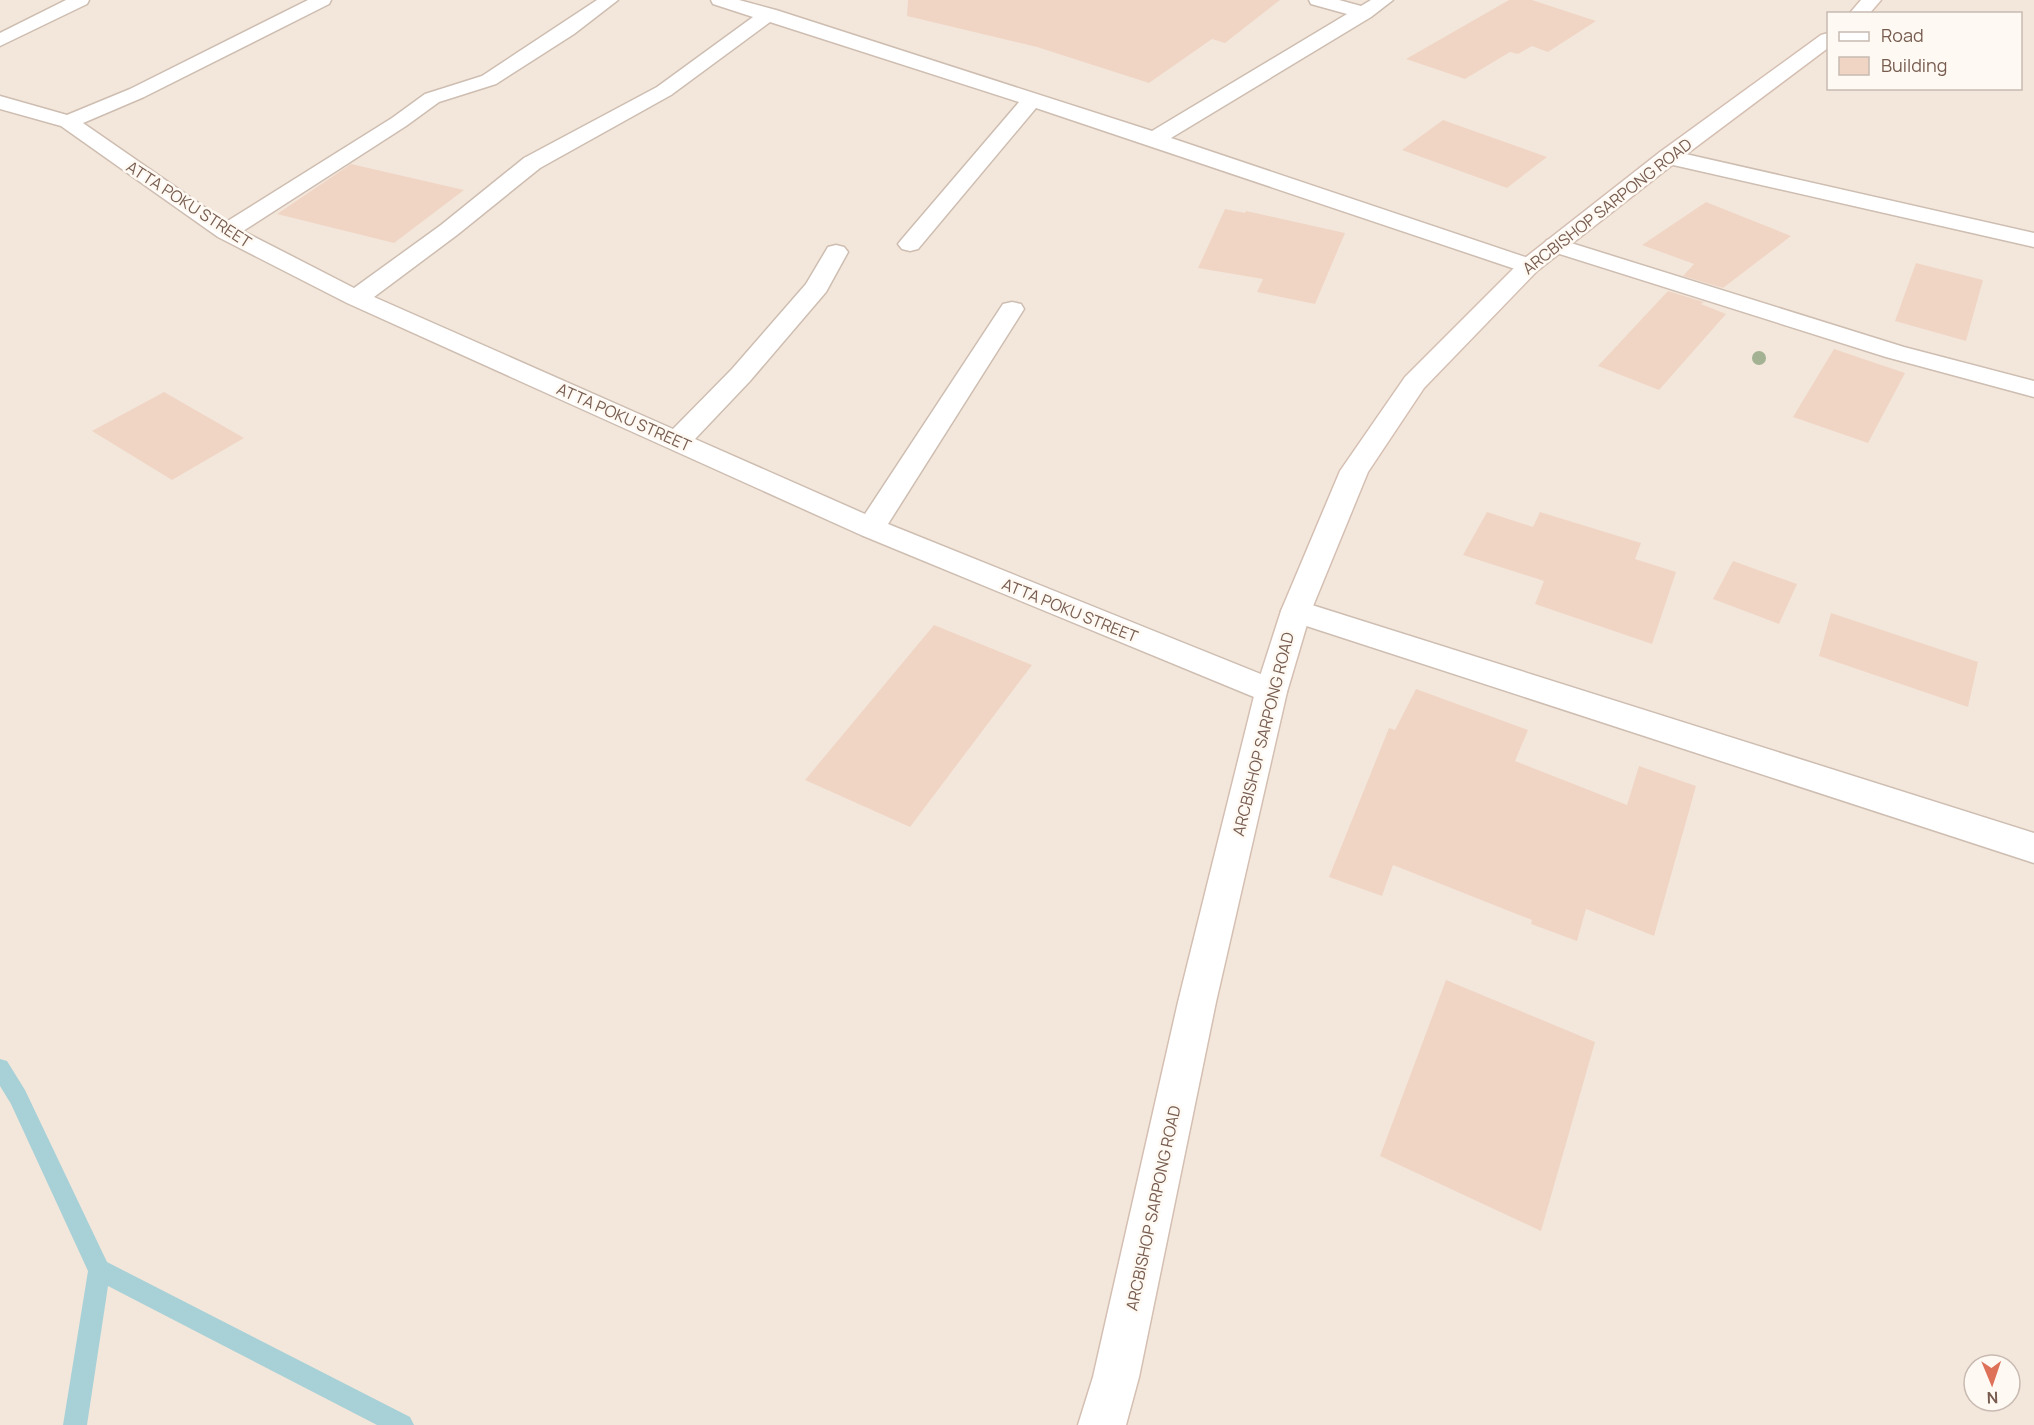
<svg xmlns="http://www.w3.org/2000/svg" width="2034" height="1425" font-family="Manrope,sans-serif">
<style>
.residential{fill:#f3e7db;fill-rule:evenodd}
.lines{fill:none;stroke-linecap:round;stroke-linejoin:round}
.stream{fill:#a8d1d7;fill-rule:evenodd}
.building{fill:#f0d5c5}
.street-casing{stroke:#cebdb1;stroke-width:3}
.secondary-casing{stroke:#d4bfb2;stroke-width:3}
.street{fill:#fff;fill-rule:evenodd}
.secondary{fill:#fff;fill-rule:evenodd}
.tree{fill:#a2b292}
.labels{text-anchor:middle;dominant-baseline:central;stroke-width:5;stroke-linejoin:round;paint-order:stroke}
.street-label{font-size:16px;fill:#775c4f;stroke:#fef9f3}
</style>
<rect width="100%" height="100%" fill="#fcf5ec"/>
<path class="residential" d="M0 0H2034V1425H0ZM1828 14H2020V88H1828ZM1974 1365H2010V1401H1974Z"/>
<g class="lines">
<path class="stream" d="M0 1059 7 1061 25 1090 107 1262 410 1417 414 1425H377L108 1286 87 1425H63L88 1271 11 1104 0 1086Z"/>
</g>
<g class="building">
<path d="M908 0H1280L1225 43 1212 39 1149 83 1037 47 907 16Z"/>
<path d="M1509 0H1532L1596 21 1548 52 1532 46 1518 54 1510 52 1465 79 1406 59Z"/>
<path d="M1443 120 1547 157 1507 188 1402 150Z"/>
<path d="M351 164 464 190 394 243 277 214Z"/>
<path d="M1706 202 1791 236 1723 288 1683 276 1694 264 1642 245Z"/>
<path d="M1225 209 1245 213 1246 211 1345 233 1315 304 1257 292 1263 279 1198 268Z"/>
<path d="M1916 263 1983 280 1966 341 1895 321Z"/>
<path d="M1668 291 1704 302 1701 304 1726 314 1659 390 1598 366Z"/>
<path d="M1834 349 1905 373 1868 443 1793 417Z"/>
<path d="M164 392 244 438 172 480 92 431Z"/>
<path d="M1487 512 1533 527 1540 512 1641 543 1635 559 1676 572 1652 644 1535 604 1544 581 1463 555Z"/>
<path d="M1733 561 1797 584 1779 624 1713 599Z"/>
<path d="M1831 613 1978 662 1968 707 1819 656Z"/>
<path d="M934 625 1032 665 910 827 805 780Z"/>
<path d="M1416 689 1528 730 1515 761 1627 805 1639 766 1696 786 1654 936 1586 909 1577 941 1531 924 1532 920 1393 865 1382 896 1329 877 1389 728 1395 730Z"/>
<path d="M1446 980 1595 1042 1541 1231 1380 1156Z"/>
</g>
<g class="lines">
<defs>
<g id="street">
<path d="M66 0H89L87 4 0 46V33Z"/>
<path d="M308 0H331L329 4 144 97 83 123 226 222 392 118 425 94 482 76 597 0H618L574 34 496 84 439 102 406 126 243 231 354 288 441 225 524 158 657 87 753 17 713 4 711 0H739L776 10 1152 131 1347 14 1311 4 1309 0H1339L1361 6 1371 0H1393L1371 17 1171 138 1537 261 1541 266 1537 271 1529 273 1521 271 1036 108 918 249 910 251 902 249 898 244 902 239 1019 102 770 22 671 95 540 168 457 235 374 297 673 429 732 369 806 284 828 247 836 245 844 247 848 252 826 292 750 381 695 439 865 514 1003 304 1012 302 1021 304 1024 309 888 524 1283 683 1287 692 1283 701 1271 704 861 535 347 303 218 237 61 126 0 109V96L67 115 130 89Z"/>
<path d="M1668 150 2034 233V247L1660 162 1657 157 1660 152Z"/>
<path d="M1555 238 1904 347 2034 381V397L1886 357 1547 250 1543 245 1547 240Z"/>
<path d="M1296 600 2034 833V863L1285 619 1281 611 1285 603Z"/>
</g>
<g id="secondary">
<path d="M1861 0H1881L1869 14H1849Z"/>
<path d="M1828 33V48L1676 162 1537 271 1424 388 1368 472 1311 611 1287 692 1216 1002 1139 1377 1126 1425H1078L1093 1377 1178 1002 1255 692 1281 611 1340 471 1405 377 1521 261 1660 152 1821 35Z"/>
</g>
</defs>
<use href="#street" class="street-casing"/>
<use href="#secondary" class="secondary-casing"/>
<use href="#street" class="street"/>
<use href="#secondary" class="secondary"/>
</g>
<circle class="tree" cx="1759" cy="358" r="7"/>
<g class="labels">
<g class="street-label">
<text transform="translate(189 204) rotate(33)">ATTA POKU STREET</text>
<text transform="translate(1607 206) rotate(-38)">ARCBISHOP SARPONG ROAD</text>
<text transform="translate(624 417) rotate(24)">ATTA POKU STREET</text>
<text transform="translate(1070 610) rotate(22)">ATTA POKU STREET</text>
<text transform="translate(1263 734) rotate(-76)">ARCBISHOP SARPONG ROAD</text>
<text transform="translate(1153 1208) rotate(-78)">ARCBISHOP SARPONG ROAD</text>
</g>
</g>
<rect x="1827" y="12" width="195" height="78" fill="#fef9f3" stroke="#c8bab1" stroke-width="1.5"/>
<rect x="1839" y="32" width="30" height="9" fill="#ffffff" stroke="#c8bab1" stroke-width="1.5"/>
<text x="1881" y="42" font-size="18" fill="#775c4f">Road</text>
<rect x="1839" y="57" width="30" height="18" fill="#f0d5c5" stroke="#c8bab1" stroke-width="1.5"/>
<text x="1881" y="72" font-size="18" fill="#775c4f">Building</text>
<g transform="translate(1992 1383) rotate(178)"><circle r="28" fill="#fef9f3" stroke="#c8bab1" stroke-width="1.5"/>
<path d="M0-4.5L10 22L0 15L-10 22Z" fill="#de7259"/>
<text y="-9" font-size="16" font-weight="bold" text-anchor="middle" fill="#775c4f">N</text>
</g>
</svg>
